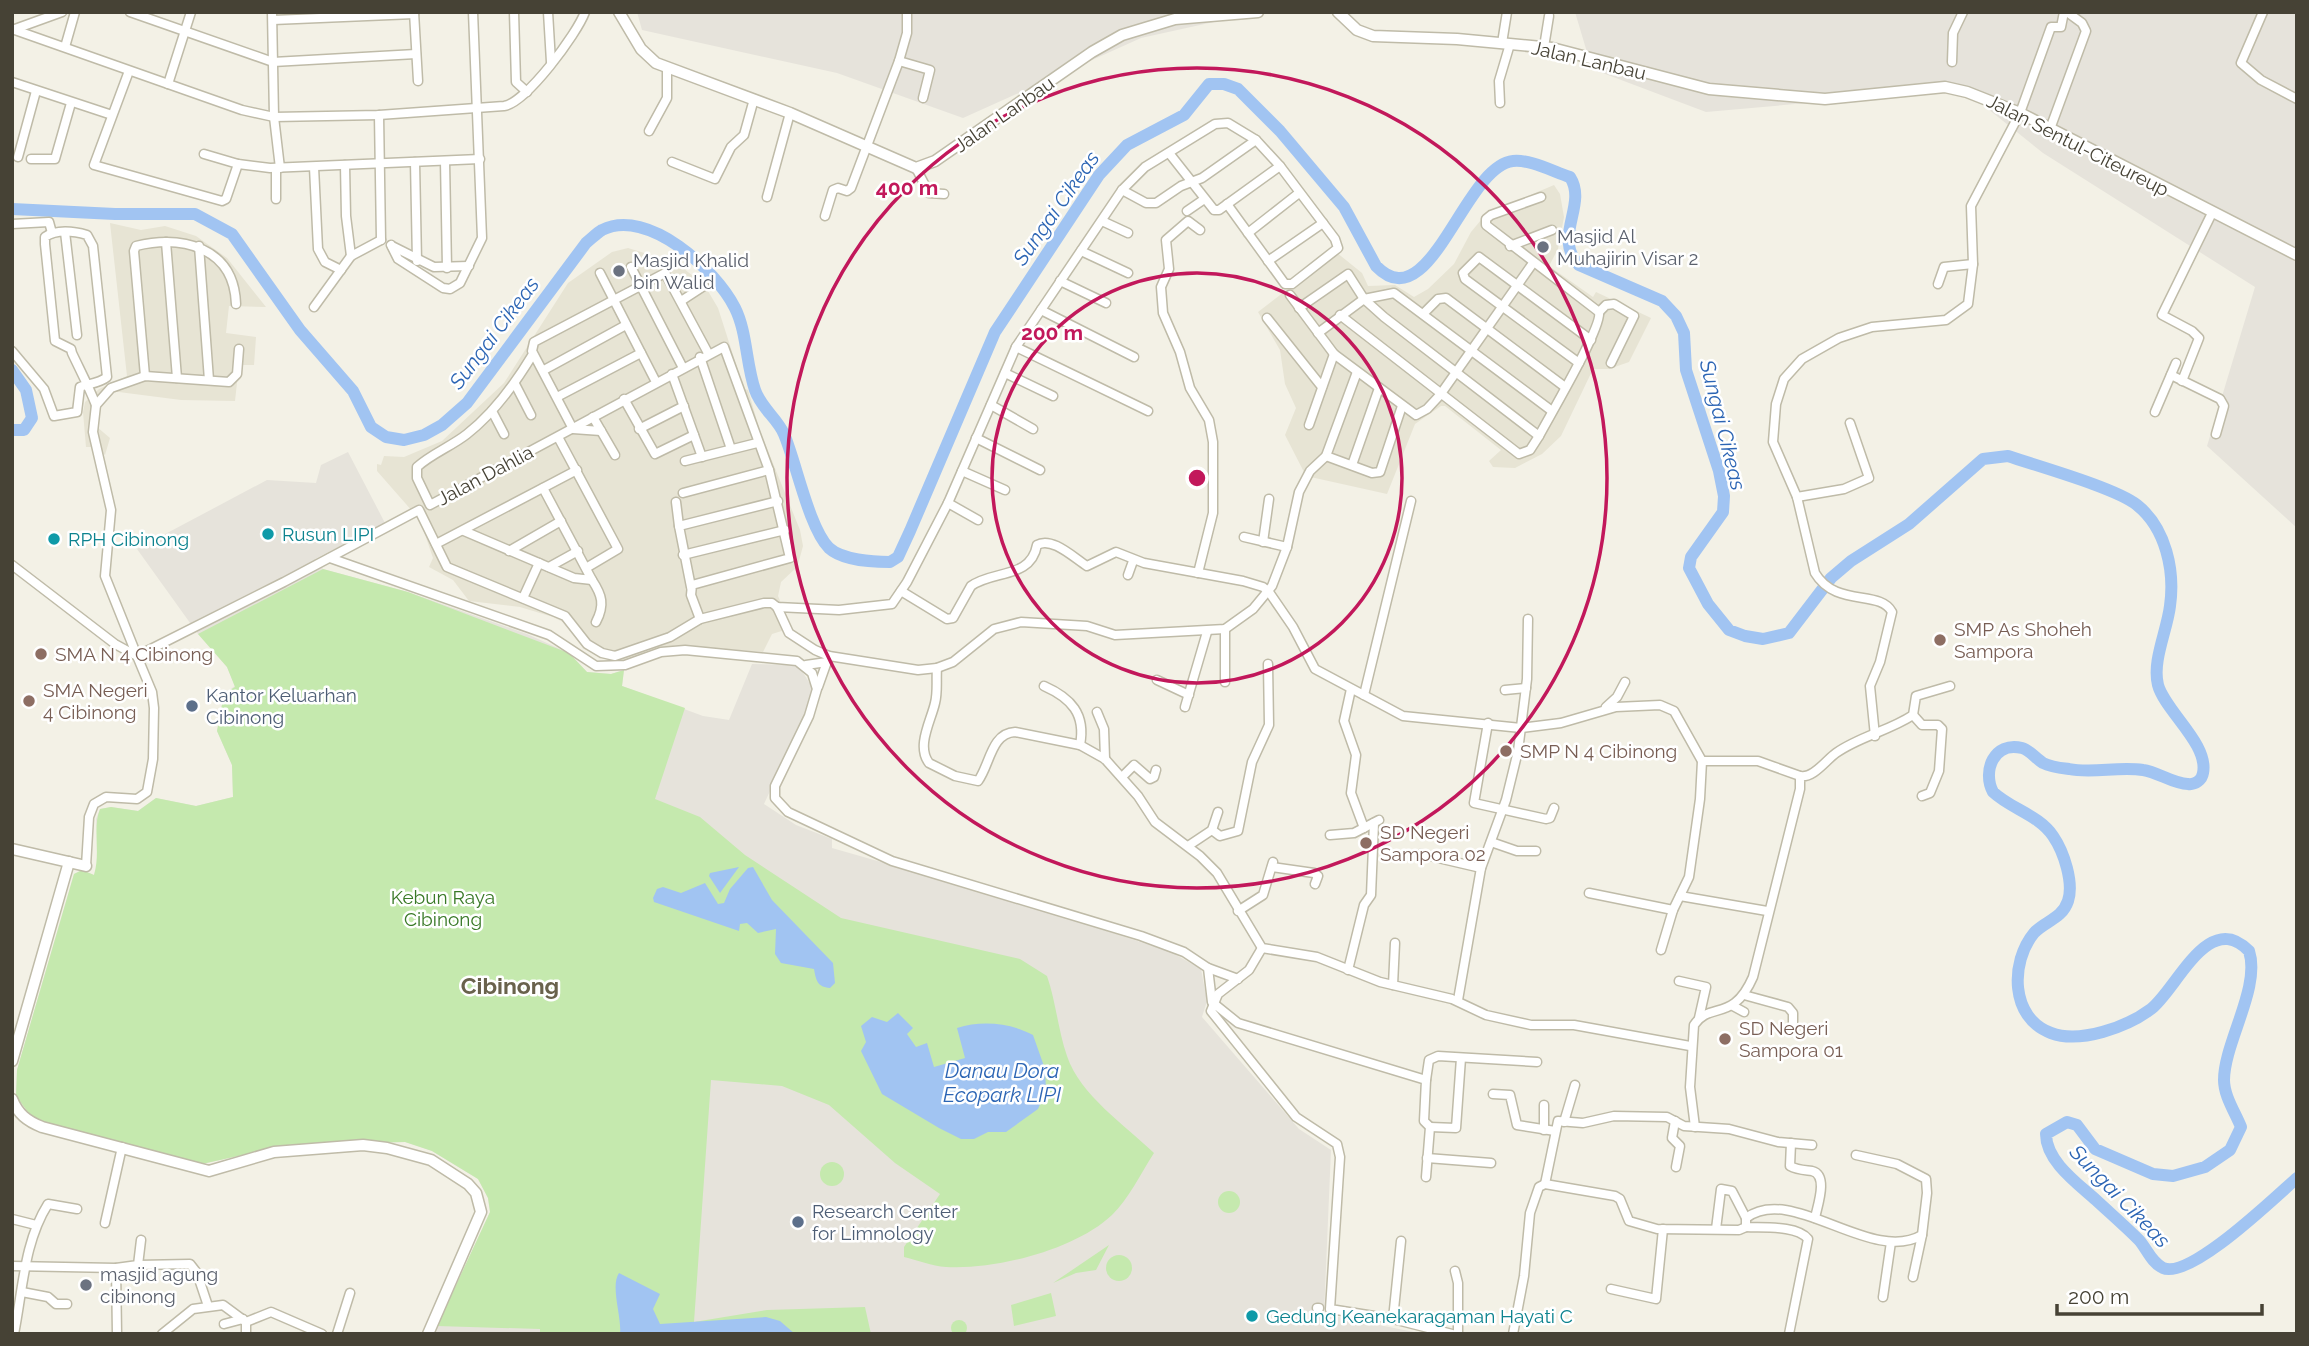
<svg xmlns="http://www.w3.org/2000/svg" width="2309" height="1346" font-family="Raleway,sans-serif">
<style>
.residential{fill:#e7e4d4}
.industrial{fill:#e6e3db}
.green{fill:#c5e9ae}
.water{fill:#a1c4f2}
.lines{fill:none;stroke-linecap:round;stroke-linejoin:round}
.river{stroke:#a1c4f2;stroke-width:12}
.minor-casing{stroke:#bfbba8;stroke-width:11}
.tertiary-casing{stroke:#bfbba8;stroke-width:13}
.minor{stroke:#fff;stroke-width:8}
.tertiary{stroke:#fff;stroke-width:10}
.ring{fill:none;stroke:#c2185b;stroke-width:3.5}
.worship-dot{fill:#6b7280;stroke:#fff;stroke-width:2.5}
.culture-dot{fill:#0f9aa8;stroke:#fff;stroke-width:2.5}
.education-dot{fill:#8d6e63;stroke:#fff;stroke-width:2.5}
.service-dot{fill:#5c6f8a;stroke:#fff;stroke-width:2.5}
.labels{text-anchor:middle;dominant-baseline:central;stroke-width:5;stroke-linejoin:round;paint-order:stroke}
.street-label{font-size:19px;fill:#464235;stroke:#fff}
.worship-label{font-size:19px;fill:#5b616d;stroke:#fff;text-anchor:start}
.culture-label{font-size:19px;fill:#0d838f;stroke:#fff;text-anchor:start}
.education-label{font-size:19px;fill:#785e54;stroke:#fff;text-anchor:start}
.service-label{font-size:19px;fill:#4e5e75;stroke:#fff;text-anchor:start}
.park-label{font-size:19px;fill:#397927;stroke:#fff}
.water-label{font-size:21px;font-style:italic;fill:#2c65b4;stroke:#fff}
.quarter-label{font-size:23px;font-weight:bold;fill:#69624c;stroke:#fff}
.centre{fill:#c2185b;stroke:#fff;stroke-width:3.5}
.ring-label{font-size:21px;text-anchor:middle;font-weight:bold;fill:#c2185b;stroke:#fff;stroke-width:5;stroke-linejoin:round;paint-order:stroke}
</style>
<rect width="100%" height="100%" fill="#f3f1e6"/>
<g class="residential">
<path d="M1554 185 1560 194 1564 217 1558 249 1549 266 1593 297 1596 292 1651 318 1629 362 1609 369H1593L1561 436 1542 454 1515 468 1493 467 1489 461 1501 450 1445 406H1441L1415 424 1387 494 1306 476 1285 435 1296 408 1285 384 1280 350 1258 312 1336 252 1362 273 1368 286 1395 285 1414 297 1428 289 1454 264 1471 232 1486 214Z"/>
<path d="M110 223 141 230 165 226 196 236 227 258 266 307 229 306 226 333 256 337 254 365H239L235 401 181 400 111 391 98 404 97 427 110 438 105 455 96 447H86L83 412 85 402 99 389 127 376Z"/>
<path d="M628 248 677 263 705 286 718 308 744 389 748 390 760 431 800 530 803 546 800 557 797 567 781 582 778 596 781 603 777 606 788 629 772 634 763 652 678 645 650 650 623 661H610L584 649 565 623 553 617 520 607 469 601 453 580 429 567 433 558 420 520 377 471V464L381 465 384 456 404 457 442 441 504 383 568 283 612 252Z"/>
</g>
<g class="industrial">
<path d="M637 12H1259L1141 38 963 118 837 73 642 30Z"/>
<path d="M1575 12H2297V528L2207 446 2255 287 2043 153 1963 89 1706 112 1592 69Z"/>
<path d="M348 452 385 523 315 559 323 569 408 592 527 634 569 653 587 672 611 674 624 670 622 686 703 716 729 720 752 664 798 665 814 690 811 702 764 804 796 825 832 839V848L1000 896 1171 952 1201 969 1207 1001 1202 1017 1299 1129 1331 1150 1324 1314 1424 1334H434L490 1212 488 1198 478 1179 432 1151 405 1142 287 1145 202 1164 16 1096 17 1070 74 874 82 870 94 875 99 857 96 819 100 809 111 807 138 811 156 798 196 806 233 797 232 765 217 731 224 694 235 686 227 667 198 634 137 549 267 480 316 483 321 465Z"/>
</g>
<g class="green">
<path d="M323 569 408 592 569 653 587 672 611 674 624 670 622 686 685 708 655 799 700 817 745 855 841 918 1020 959 1047 976C1056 1002 1058 1030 1067 1056 1080 1095 1125 1125 1154 1153 1141 1173 1128 1200 1112 1215 1075 1250 995 1270 946 1267 932 1266 917 1260 904 1257V1247L940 1194 895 1163 829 1105 782 1086 711 1080 694 1322 767 1310 865 1307 871 1334H540V1329L437 1326 490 1212 488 1198 478 1179 432 1151 405 1142 287 1145 202 1164 33 1119 16 1096 17 1070 74 874 82 870 94 875C101 851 92 829 100 809L111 807 138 811 156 798 196 806 233 797 232 765 217 731 224 694 235 687 227 667 198 634Z"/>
<circle cx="832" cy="1174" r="12"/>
<circle cx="1229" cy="1202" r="11"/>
<path d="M1109 1245 1096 1270 1076 1273 1053 1283Z"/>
<circle cx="1119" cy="1268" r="13"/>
<path d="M1051 1293 1056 1316 1014 1326 1011 1305Z"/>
<circle cx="959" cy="1328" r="8"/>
</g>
<g class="water">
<path d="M739 867 720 893 709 876 710 873Z"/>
<path d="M753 867 772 900 833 963 835 983 830 988C817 987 816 980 814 969L781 963 775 954 776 929 758 933 747 923 740 924 739 931 654 902 653 898 657 889 663 887 681 893 705 883 718 904 724 903 730 889 748 868Z"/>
<path d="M898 1013 913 1028 907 1034 916 1047 927 1043 934 1067 965 1058 957 1028C982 1020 1011 1023 1033 1035L1045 1069 1046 1091 1038 1109 1006 1132H988L974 1139H961L939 1128 882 1094 861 1051 866 1042 861 1026 872 1017 887 1022Z"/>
<path d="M619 1273 660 1294 653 1309 660 1324 766 1317 780 1321 795 1334H620C622 1317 610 1286 619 1273Z"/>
</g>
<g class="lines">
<g class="river">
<path d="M12 209 115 214H195L232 234 300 330 353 391 371 427 386 437 404 440 424 435 442 425 467 403 586 243C591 239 597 233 602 230 648 207 716 270 735 308 747 332 746 364 755 390 761 408 777 418 784 434 796 462 809 528 829 548 842 560 873 562 890 562L898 557 910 531 995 332 1099 175 1127 145 1184 115 1209 84H1224L1238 89 1280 131 1344 207 1376 266C1430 322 1464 166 1513 161 1530 159 1554 172 1570 177 1588 205 1552 237 1579 265L1662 301 1676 316 1684 333 1686 370 1719 471 1724 496 1723 512 1691 557 1689 568 1708 604 1729 630 1745 636 1763 639 1789 633 1831 578 1851 561 1909 524 1983 459 2008 456C2037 466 2116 488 2137 505 2166 528 2175 571 2170 606 2167 631 2152 661 2158 685 2165 711 2209 744 2203 773 2202 780 2195 785 2188 784 2173 784 2158 772 2143 770 2118 766 2093 774 2069 769 2061 768 2051 767 2043 763 2036 759 2030 750 2022 748 1994 741 1982 771 1993 792 2011 809 2039 815 2053 836 2064 852 2074 883 2068 901 2062 919 2045 921 2034 933 2010 962 2010 1018 2051 1033 2080 1044 2127 1027 2151 1009 2177 989 2208 909 2249 951 2261 987 2224 1043 2224 1080 2224 1096 2235 1112 2241 1127L2230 1150 2205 1167 2173 1176 2153 1174 2095 1149 2077 1125 2067 1122 2046 1134C2046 1161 2077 1183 2096 1200 2110 1213 2125 1226 2139 1240 2147 1249 2151 1262 2163 1268 2190 1280 2275 1197 2297 1178"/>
<path d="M12 370 26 390 32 418 24 430H12"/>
</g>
<defs>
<g id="minor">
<path d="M130 12 273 62 416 54"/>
<path d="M272 12 274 117 280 168"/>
<path d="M414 12 418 81"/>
<path d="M514 12 516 82 527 92"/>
<path d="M548 12 551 62"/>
<path d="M2263 12 2241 63 2261 80 2297 99"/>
<path d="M273 20 414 14"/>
<path d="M12 29 242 110 274 117 379 115 504 106C526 103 577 34 585 12"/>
<path d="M15 29 62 12"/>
<path d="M1502 43 1507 12"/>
<path d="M65 47 75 12"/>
<path d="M1544 47 1549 16"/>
<path d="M899 61 930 70 923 98"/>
<path d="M1952 62 1953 33 1963 12"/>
<path d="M129 71 94 165 222 201 226 199 238 164"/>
<path d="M12 82 112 115"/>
<path d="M168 84 191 12"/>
<path d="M1500 103 1499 81 1510 44"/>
<path d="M379 115 381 240"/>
<path d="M2050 129 2086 31 2082 23 2067 12"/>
<path d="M649 131 667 98V68"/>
<path d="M1169 153 1214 210H1219L1280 166"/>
<path d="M204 154 238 164 270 168 480 159"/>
<path d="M18 157 36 91"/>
<path d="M31 159H55L71 103"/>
<path d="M445 161 447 268"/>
<path d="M415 162 417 261"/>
<path d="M672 162 715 179 731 147 744 135 754 99"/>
<path d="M345 165 346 216 351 256"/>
<path d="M314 167 318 249 325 262 341 270"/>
<path d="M276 168V199"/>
<path d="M916 168 929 193 944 194"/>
<path d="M1122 190 1146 203H1156L1181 186 1202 178 1256 140"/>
<path d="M767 197 790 113"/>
<path d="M1541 197 1491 215 1486 219V225L1599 312"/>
<path d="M1187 211 1203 200"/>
<path d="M825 216 833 190 838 188 847 191 851 188 899 61 907 33V12"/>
<path d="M1102 221 1128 233"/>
<path d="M12 224 49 222 52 233"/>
<path d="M65 232 77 335"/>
<path d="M1248 233 1299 193"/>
<path d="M166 242 177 378"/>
<path d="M391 245 398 259 443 288 450 289 460 283 482 238 473 12"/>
<path d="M199 246 209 380"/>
<path d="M392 246 434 267 469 266"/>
<path d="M1510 246 1552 230"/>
<path d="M1081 251 1128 273"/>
<path d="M1268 261 1323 223"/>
<path d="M631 267 683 368"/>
<path d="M600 273 656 382"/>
<path d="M1060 281 1106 303"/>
<path d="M1938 284 1944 267 1973 264"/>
<path d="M1290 295 1334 354 1416 415 1427 409 1440 395 1533 263"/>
<path d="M681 301 704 286"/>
<path d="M314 307 351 256 381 240"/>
<path d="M1299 308 1348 274 1364 299 1384 317 1539 436"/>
<path d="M1041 310 1134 357"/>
<path d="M1599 312 1606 305 1614 304 1634 316 1611 363"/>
<path d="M1423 314 1438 299 1446 298 1565 387"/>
<path d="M1340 315 1519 454 1530 450 1539 436C1549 417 1603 326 1599 312"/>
<path d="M1267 318 1322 387"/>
<path d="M1318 333 1364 299 1394 293 1552 411"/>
<path d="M1016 347 1148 411"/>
<path d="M239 349 237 374 229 382 145 376 111 388 96 405 93 432 111 510 105 576 137 656 284 582 419 510 447 567 565 616 587 644 602 653 615 656 670 637 700 619 764 603H772L777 607 839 610 892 604 907 582 948 503 1016 347 1122 190 1145 167 1215 124 1228 123 1256 140 1280 166 1335 239 1338 248 1292 284H1285L1227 204"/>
<path d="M12 351 44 389 54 416 77 412 80 387C88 384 100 383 107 377L93 246 87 235C74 231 56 229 45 237V244L55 341 71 349 72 353C80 370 89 387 96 405"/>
<path d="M533 354C515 384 495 412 467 434 452 446 431 454 417 467V478L430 505 724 347 769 470 790 558 692 585 691 595 700 619"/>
<path d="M700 357 731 449"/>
<path d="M1579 363 1465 279 1463 273 1479 257 1591 340"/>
<path d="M544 370 626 325"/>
<path d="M1005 373 1053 396"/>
<path d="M672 374 702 457"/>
<path d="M2171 375 2220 399 2224 406 2216 434"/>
<path d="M145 376 134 251 136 246C182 235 234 247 236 304"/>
<path d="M2182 381 2199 338 2192 331 2162 315 2212 213"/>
<path d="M515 384 531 415"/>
<path d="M557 397 641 353"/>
<path d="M624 399 655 454 694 435"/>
<path d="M991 405 1033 429"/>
<path d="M492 411 504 434"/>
<path d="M2155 412 2176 363"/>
<path d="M593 417 615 455"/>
<path d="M1309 425 1334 354"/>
<path d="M639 429 684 406"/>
<path d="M601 431 573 429 532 351 534 342 665 273 708 353"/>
<path d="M558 437 618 549 586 568"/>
<path d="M976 438 1040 470"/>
<path d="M1326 456 1372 473 1380 472 1402 406"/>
<path d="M685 461 757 443"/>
<path d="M1352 465 1379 388"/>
<path d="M962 471 1005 490"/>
<path d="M683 493 769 470"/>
<path d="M1797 497 1844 489 1869 478 1850 423"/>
<path d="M676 502 679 526"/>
<path d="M948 503 978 520"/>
<path d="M464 531 574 578 592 580 543 488"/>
<path d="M1244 537 1287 547"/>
<path d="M1263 542 1269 499"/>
<path d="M436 544 577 470"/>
<path d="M509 551 561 521"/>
<path d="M683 555 785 530"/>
<path d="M330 558 549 635 596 666 625 665 661 652 685 650 797 661 812 673 817 689 809 716 775 786V798L788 812 892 861 1141 936 1184 952 1208 968 1212 1002 1238 1023 1426 1080 1424 1121 1430 1127 1426 1177"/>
<path d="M12 565 115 644 137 656 152 692 154 708 153 759 147 792 137 799 106 797 94 804 89 817 86 866"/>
<path d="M549 567 578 551"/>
<path d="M1198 573 1213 513V442L1209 420 1190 388 1180 352 1163 313 1161 287 1169 269 1166 240 1188 221 1200 230"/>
<path d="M1128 575 1133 561"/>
<path d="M592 580C602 595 605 605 596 622"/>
<path d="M691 587 679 526 778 501"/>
<path d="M901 591 947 619 953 618 971 586C993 570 1031 579 1037 545 1052 536 1074 558 1087 566L1116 552 1144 563 1243 581 1263 587 1269 592 1293 627 1315 669 1403 716 1521 728 1561 723 1616 707 1660 705 1674 711 1702 761 1700 799 1689 877 1673 910 1661 950"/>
<path d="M523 598 539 563"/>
<path d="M777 607 789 633 815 650 829 656 918 670 937 668 953 662 994 629 1021 622 1087 626 1115 635 1225 629 1253 609 1272 586 1287 547 1299 492 1310 471 1326 456 1357 372"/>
<path d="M1225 629V682"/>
<path d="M806 665 827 662"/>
<path d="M937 668C936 679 938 692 935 703 931 721 916 746 929 763L955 776 978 781C990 765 991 733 1015 732L1080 745 1105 759 1138 796 1155 822 1200 856 1217 873 1262 948 1317 957 1380 982 1452 999 1486 1015 1531 1025H1574L1690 1046"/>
<path d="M1157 680 1189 695"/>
<path d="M1044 686C1071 698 1086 714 1080 745"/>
<path d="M818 687 829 656"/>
<path d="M1351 689 1344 721 1356 755 1351 793 1364 828"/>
<path d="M1505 690 1526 688"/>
<path d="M1364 695 1411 501"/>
<path d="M1185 707 1207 632"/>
<path d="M1606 707 1617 697 1625 682"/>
<path d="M1097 712 1104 729 1105 759"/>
<path d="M1913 715 1922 725H1938L1942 729 1939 771 1930 793 1922 796"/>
<path d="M1488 723 1474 803 1546 819 1550 818 1554 808"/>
<path d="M1875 736 1870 686 1880 662 1892 612C1880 589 1836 608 1815 573L1797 497 1773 442 1776 404 1784 379 1802 359 1839 338 1872 327 1946 320 1968 304 1973 264 1971 206 2020 113 2051 27H2061L2064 12"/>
<path d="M1702 761H1758L1800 776"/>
<path d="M1122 777 1134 765 1150 779 1154 777 1156 770"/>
<path d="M1212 830 1220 836 1238 831 1252 762 1269 725 1268 664"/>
<path d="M1330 835 1354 833 1379 820"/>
<path d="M1491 842 1517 851H1536"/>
<path d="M1188 846 1212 830 1218 812"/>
<path d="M1421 854 1481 868"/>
<path d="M1272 867 1314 873 1318 876 1315 884"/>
<path d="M1589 893 1673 910"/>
<path d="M1680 896 1767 911"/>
<path d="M1238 911 1263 895 1273 862"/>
<path d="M1262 948 1249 970 1218 994 1211 1011 1296 1117 1337 1144 1340 1157 1330 1309 1393 1319 1452 1334"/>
<path d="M1208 968 1238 979"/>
<path d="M1348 970 1364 905 1371 895 1374 823"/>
<path d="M1679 981 1706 987 1699 1018"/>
<path d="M1393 985 1395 943"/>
<path d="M1744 995 1788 1007 1793 1013V1023"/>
<path d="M1458 1000 1481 868 1506 800 1518 751 1527 679 1528 619"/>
<path d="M1733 1006 1744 1012"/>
<path d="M1426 1080 1429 1060 1438 1056 1537 1062"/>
<path d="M1493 1094 1510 1095 1517 1125 1555 1131"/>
<path d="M1544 1105V1130"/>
<path d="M1675 1121 1672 1138 1680 1146 1676 1167"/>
<path d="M1564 1122 1575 1085"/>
<path d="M1430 1127 1456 1128 1461 1058"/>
<path d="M1695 1127 1690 1087 1694 1025C1710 1001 1733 1023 1753 977L1800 789V776C1813 779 1826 760 1836 753 1860 736 1889 731 1913 715L1916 696 1950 686"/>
<path d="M1791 1143 1790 1166C1797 1170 1804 1170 1812 1171 1829 1175 1817 1207 1815 1218"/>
<path d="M1427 1158 1491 1163"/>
<path d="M1545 1184 1558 1121 1583 1123 1614 1116 1667 1117 1684 1126 1729 1129 1778 1142 1812 1145"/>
<path d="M12 1219 36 1225"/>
<path d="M105 1223 122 1147"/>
<path d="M1746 1227C1763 1228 1797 1225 1808 1239L1789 1334"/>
<path d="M1716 1229 1721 1189 1732 1191 1746 1218"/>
<path d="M138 1265 190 1264 197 1273 208 1306"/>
<path d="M12 1266 116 1268 138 1265 141 1240"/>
<path d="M116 1268 117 1334"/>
<path d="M1455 1271 1458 1283V1334"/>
<path d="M1913 1277 1922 1235"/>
<path d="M1611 1289 1656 1299 1663 1229"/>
<path d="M22 1292 48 1297 56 1304H67"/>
<path d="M1883 1297 1891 1242"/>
<path d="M1317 1308H1319"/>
<path d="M1393 1319 1401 1241"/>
<path d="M224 1324 243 1319"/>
<path d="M14 1334C23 1289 24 1242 48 1204L77 1209"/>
<path d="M162 1334 193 1309 223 1305 246 1322 271 1312 322 1334"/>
<path d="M246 1334V1322"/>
<path d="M337 1334 350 1293"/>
<path d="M1513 1334 1524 1276 1530 1213 1539 1187 1545 1184 1615 1196 1620 1199 1629 1221 1657 1229 1739 1230 1746 1227V1218C1792 1183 1871 1265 1922 1235L1927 1193 1926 1179 1897 1164 1856 1155"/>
</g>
<g id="tertiary">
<path d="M619 12 641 49 656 63 790 113 916 168 935 161 1092 52 1122 35 1175 19 1258 12"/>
<path d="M1338 12 1357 30 1373 36 1457 39 1552 48 1709 89 1825 99 1945 87 1967 92 2020 113 2297 255"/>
<path d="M12 849 86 866"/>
<path d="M12 1061 69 862"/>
<path d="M12 1099C18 1114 27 1121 42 1127L209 1171 274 1152 363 1145 387 1148 431 1160 468 1184 476 1193 481 1212 428 1334"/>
</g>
</defs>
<use href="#minor" class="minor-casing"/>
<use href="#tertiary" class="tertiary-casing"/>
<use href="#minor" class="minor"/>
<use href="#tertiary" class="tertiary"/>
</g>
<g class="ring">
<circle cx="1197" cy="478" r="205"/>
<circle cx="1197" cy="478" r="410"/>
</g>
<g class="worship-dot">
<circle cx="1543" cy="247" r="7"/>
<circle cx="619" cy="271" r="7"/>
<circle cx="86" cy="1285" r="7"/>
</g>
<g class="culture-dot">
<circle cx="268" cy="534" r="7"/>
<circle cx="54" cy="539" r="7"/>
<circle cx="1252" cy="1316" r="7"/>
</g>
<g class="education-dot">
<circle cx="1940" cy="640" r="7"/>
<circle cx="41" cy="654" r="7"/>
<circle cx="29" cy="701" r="7"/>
<circle cx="1506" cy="751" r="7"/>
<circle cx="1366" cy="843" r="7"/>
<circle cx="1725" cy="1039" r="7"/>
</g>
<g class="service-dot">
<circle cx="192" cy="706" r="7"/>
<circle cx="798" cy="1222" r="7"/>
</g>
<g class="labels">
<g class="street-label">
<text transform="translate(1589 60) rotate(13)">Jalan Lanbau</text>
<text transform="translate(1004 114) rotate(-35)">Jalan Lanbau</text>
<text transform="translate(2078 145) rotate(27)">Jalan Sentul-Citeureup</text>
<text transform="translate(485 475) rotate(-28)">Jalan Dahlia</text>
</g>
<g class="worship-label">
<text x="1557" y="236">Masjid Al<tspan x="1557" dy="22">Muhajirin Visar 2</tspan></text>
<text x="633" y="260">Masjid Khalid<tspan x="633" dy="22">bin Walid</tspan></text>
<text x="100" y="1274">masjid agung<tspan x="100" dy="22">cibinong</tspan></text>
</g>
<g class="culture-label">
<text x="282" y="534">Rusun LIPI</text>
<text x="68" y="539">RPH Cibinong</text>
<text x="1266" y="1316">Gedung Keanekaragaman Hayati C</text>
</g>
<g class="education-label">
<text x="1954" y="629">SMP As Shoheh<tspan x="1954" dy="22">Sampora</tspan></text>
<text x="55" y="654">SMA N 4 Cibinong</text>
<text x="43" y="690">SMA Negeri<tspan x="43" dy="22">4 Cibinong</tspan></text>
<text x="1520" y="751">SMP N 4 Cibinong</text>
<text x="1380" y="832">SD Negeri<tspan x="1380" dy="22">Sampora 02</tspan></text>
<text x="1739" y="1028">SD Negeri<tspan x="1739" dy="22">Sampora 01</tspan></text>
</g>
<g class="service-label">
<text x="206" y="695">Kantor Keluarhan<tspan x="206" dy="22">Cibinong</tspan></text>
<text x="812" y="1211">Research Center<tspan x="812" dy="22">for Limnology</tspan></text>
</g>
<g class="park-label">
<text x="443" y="897">Kebun Raya<tspan x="443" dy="22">Cibinong</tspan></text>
</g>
<g class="water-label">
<text transform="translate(1056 208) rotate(-55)">Sungai Cikeas</text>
<text transform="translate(494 333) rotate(-53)">Sungai Cikeas</text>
<text transform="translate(1723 425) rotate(76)">Sungai Cikeas</text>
<text x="1002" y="1070">Danau Dora<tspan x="1002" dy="24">Ecopark LIPI</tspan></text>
<text transform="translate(2120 1196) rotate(46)">Sungai Cikeas</text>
</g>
<g class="quarter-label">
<text x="510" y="985">Cibinong</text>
</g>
</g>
<circle cx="1197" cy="478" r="10" class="centre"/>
<g class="ring-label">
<text x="907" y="195">400 m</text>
<text x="1052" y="340">200 m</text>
</g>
<rect width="2309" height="1346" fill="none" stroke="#464235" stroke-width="28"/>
<path d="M2057 1304v10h205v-10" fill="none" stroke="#464235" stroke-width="3.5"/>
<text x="2068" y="1304" font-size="21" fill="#464235" stroke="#ffffff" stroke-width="5" paint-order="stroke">200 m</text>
</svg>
